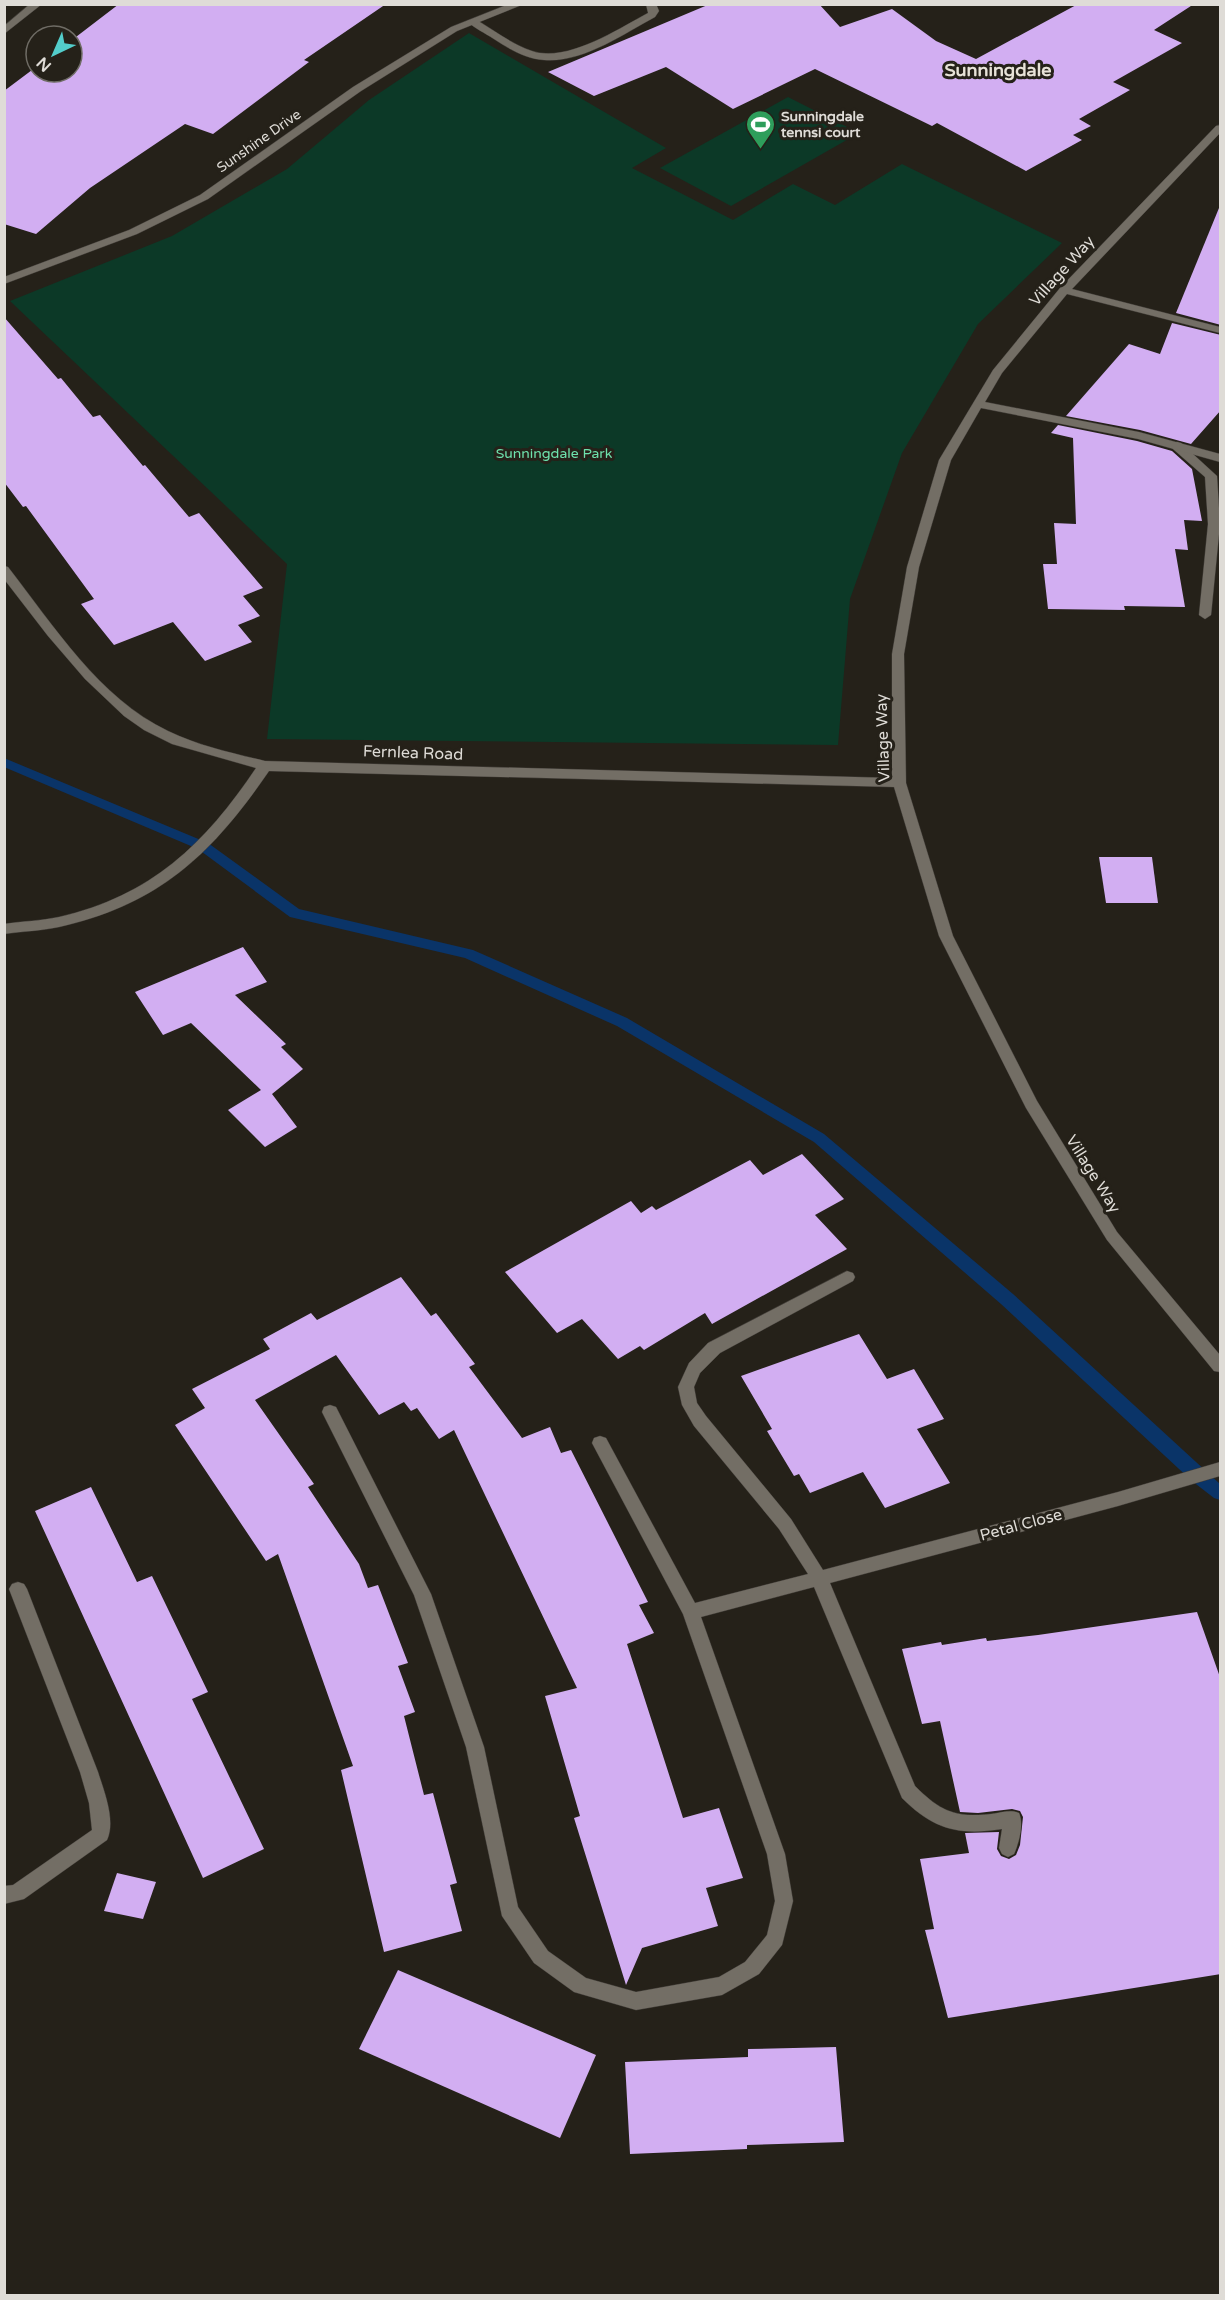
<svg xmlns="http://www.w3.org/2000/svg" width="1225" height="2300" font-family="'Varela Round',sans-serif">
<style>
.green{fill:#0c3927}
.lines{fill:none;stroke-linecap:round;stroke-linejoin:round}
.stream{fill:#0a3468;fill-rule:evenodd}
.building{fill:#d2aef2}
.lane-casing{stroke:#403c37;stroke-width:1}
.street-casing{stroke:#403c37;stroke-width:1}
.lane{fill:#736e65;fill-rule:evenodd}
.street{fill:#736e65;fill-rule:evenodd}
.labels{text-anchor:middle;dominant-baseline:central;stroke-width:6;stroke-linejoin:round;paint-order:stroke}
.far-poi-label{font-size:14px;font-weight:bold;fill:#dfdcd7;stroke:#252119;text-anchor:start}
.far-street-label{font-size:14px;fill:#dfdcd7;stroke:#252119}
.far-park-label{font-size:14px;fill:#6ee2ad;stroke:#252119}
.street-label{font-size:16px;fill:#dfdcd7;stroke:#252119}
.far-district-label{font-size:18px;font-weight:bold;fill:#e8e3d8;stroke:#252119}
</style>
<rect width="100%" height="100%" fill="#252119"/>
<g class="green">
<path d="M469 33 666 148 632 168 733 220 793 184 835 205 902 164 1062 243 978 324 902 453 850 599 838 745 267 739 287 564 10 301 172 236 287 169 369 100Z"/>
<path d="M788 97 859 133 731 206 660 168Z"/>
</g>
<g class="lines">
<path class="stream" d="M4 758 208 843 299 909 473 950 627 1018 824 1134 1013 1294 1220 1484V1500L1214 1498 1192 1481 1001 1304 814 1142 617 1026 465 958 290 917 198 849 4 767Z"/>
</g>
<g class="building">
<path d="M119 4H386L304 60 309 62 213 134 185 124 90 188 36 234 4 224V91L36 67V72H72V40Z"/>
<path d="M710 4H819L840 27 892 9 936 41 976 59 1078 4H1194L1154 30 1182 43 1113 82 1130 90 1079 119 1091 126 1073 135 1082 140 1026 171 937 123 932 126 815 69 733 109 666 67 594 96 548 72Z"/>
<path d="M1219 208H1221V325L1176 313Z"/>
<path d="M4 317 58 379 61 378 93 417 100 415 143 466 145 465 189 517 199 513 263 588 243 596 260 616 238 625 252 642 205 661 173 622 114 645 81 604 94 599 26 506 23 507 4 482Z"/>
<path d="M1172 323 1221 335V410L1191 444 1140 430 1066 416 1129 344 1160 354Z"/>
<path d="M1058 425 1137 441 1172 451 1192 469 1202 521 1184 520 1188 550 1175 549 1185 607 1124 606 1125 610 1048 609 1043 564H1057L1054 523 1076 524 1073 438 1051 433Z"/>
<path d="M1099 857H1152L1158 903H1106Z"/>
<path d="M243 947 267 982 235 995 286 1044 281 1047 303 1069 272 1094 297 1127 265 1147 228 1110 261 1090 191 1023 163 1035 135 992Z"/>
<path d="M802 1154 844 1199 815 1215 847 1249 712 1324 705 1313 644 1350 640 1346 618 1359 582 1319 557 1333 505 1272 631 1201 641 1213 652 1206 656 1210 750 1160 763 1175Z"/>
<path d="M401 1277 431 1316 436 1313 475 1364 469 1367 522 1438 550 1427 561 1453 571 1450 648 1602 639 1605 654 1633 627 1644 683 1818 719 1808 743 1878 706 1888 718 1926 642 1948 626 1985 574 1818 580 1816 545 1696 577 1688 454 1430 439 1439 417 1408 411 1411 404 1402 379 1415 336 1355 255 1400 314 1484 308 1487 359 1564 368 1588 378 1585 408 1663 398 1666 415 1712 404 1716 424 1795 433 1793 457 1883 450 1885 462 1931 384 1952 341 1770 353 1766 278 1554 266 1561 175 1425 205 1408 192 1389 270 1349 263 1339 311 1313 317 1320Z"/>
<path d="M859 1334 887 1379 914 1369 944 1419 917 1429 950 1483 885 1508 863 1472 810 1493 799 1474 794 1476 767 1431 772 1429 741 1376Z"/>
<path d="M91 1487 137 1582 152 1576 208 1692 192 1699 264 1849 203 1878 35 1511Z"/>
<path d="M1197 1612 1221 1680V1974L948 2018 925 1930 934 1929 920 1859 969 1853 965 1833 999 1832 997 1849 1001 1856 1009 1859 1016 1855 1020 1845 1023 1817 1020 1811 1012 1809 978 1813 960 1812 940 1721 922 1724 902 1649 941 1642 942 1645 986 1638 987 1641 1038 1635Z"/>
<path d="M117 1873 156 1882 143 1919 104 1911Z"/>
<path d="M398 1970 596 2055 560 2138 359 2049Z"/>
<path d="M836 2047 844 2142 747 2145V2149L630 2154 625 2062 748 2057V2049Z"/>
</g>
<g class="lines">
<defs>
<g id="lane">
<path d="M646 4H656L659 11 655 17C623 34 583 63 544 60 526 59 509 49 494 39 485 33 474 28 467 21L475 19C494 30 511 44 532 51 567 63 618 29 648 13Z"/>
<path d="M1177 442 1181 443 1217 476 1220 524 1211 615 1205 619 1199 615 1208 524 1205 477 1173 449 1171 446Z"/>
</g>
<g id="street">
<path d="M30 4H42L4 34V26Z"/>
<path d="M509 4H524L457 31 361 91 208 199 137 234 4 284V277L129 230 200 195 353 87 451 27Z"/>
<path d="M1220 125V133L1072 289 1220 327V333L1067 294 1002 373 985 402 1139 432 1220 454V462L1138 439 981 408 951 460 919 567 904 654 906 783 953 936 1037 1101 1117 1232 1220 1355V1372L1214 1371 1107 1240 1026 1108 939 936 894 787 269 771C212 854 160 904 59 927 41 931 23 931 4 934V924C23 921 41 921 59 917 151 896 205 844 256 768L172 744 144 730 124 716 85 679 48 636 4 579V566L8 567C54 626 99 698 168 731 199 746 232 753 265 761L892 778V654L907 567 939 460 993 370 1060 288 1216 126Z"/>
<path d="M847 1271 853 1273 855 1277 853 1281 720 1353 700 1373 694 1387 697 1403 706 1416 791 1519 823 1570 1118 1492 1220 1462V1476L1118 1506 830 1583 915 1786C940 1811 955 1818 991 1814 1001 1813 1010 1809 1019 1813 1024 1824 1019 1843 1014 1854L1008 1857 1002 1854 999 1848 1002 1829C958 1836 933 1829 902 1798L814 1587 701 1617 785 1854 793 1901 782 1945 759 1974 722 1995 636 2010 574 1992 534 1963 502 1916 466 1747 414 1595 322 1412 324 1407 330 1405 336 1407 431 1594 484 1747 518 1907 548 1951 586 1978 636 1992 719 1977 745 1962 767 1935 775 1901 767 1854 683 1614 592 1443 594 1438 600 1436 606 1438 695 1603 808 1574 779 1529 694 1426 682 1405 678 1387 689 1363 708 1343Z"/>
<path d="M18 1582 24 1584 27 1589 98 1772C104 1791 116 1821 107 1840L24 1899 4 1904V1886L13 1885 92 1830 89 1803 80 1772 9 1589 12 1584Z"/>
</g>
</defs>
<use href="#lane" class="lane-casing"/>
<use href="#street" class="street-casing"/>
<use href="#lane" class="lane"/>
<use href="#street" class="street"/>
</g>
<defs>
<symbol id="stadium-pin" viewBox="-11 -11 22 30"><path d="M0 17L-7.5 6A9.5 9.5 0 1 1 7.5 6Z" fill="#2e9e5b" stroke="#252119"/><path d="M0-5a6.5 5 0 1 0 0 10a6.5 5 0 1 0 0-10ZM-3.5-1.8h7v3.6h-7Z" fill="#fff"/></symbol>
</defs>
<g fill-rule="evenodd">
<use href="#stadium-pin" x="744" y="108" width="33" height="45"/>
</g>
<g class="labels">
<g class="far-poi-label">
<text x="781" y="116">Sunningdale<tspan x="781" dy="16">tennsi court</tspan></text>
</g>
<g class="far-street-label">
<text transform="translate(259 141) rotate(-35)">Sunshine Drive</text>
</g>
<g class="far-park-label">
<text x="554" y="453">Sunningdale Park</text>
</g>
<g class="street-label">
<text transform="translate(1062 271) rotate(-48)">Village Way</text>
<text transform="translate(883 738) rotate(-92)">Village Way</text>
<text transform="translate(413 753) rotate(2)">Fernlea Road</text>
<text transform="translate(1093 1174) rotate(58)">Village Way</text>
<text transform="translate(1021 1525) rotate(-15)">Petal Close</text>
</g>
<g class="far-district-label">
<text x="998" y="70">Sunningdale</text>
</g>
</g>
<rect width="1225" height="2300" fill="none" stroke="#dfdcd7" stroke-width="12"/>
<g transform="translate(54 54) rotate(224)"><circle r="28" fill="#252119" stroke="#6f6c65" stroke-width="1.5"/>
<path d="M0-4.5L10 22L0 15L-10 22Z" fill="#53cdcb"/>
<text y="-9" font-size="16" font-weight="bold" text-anchor="middle" fill="#dfdcd7">N</text>
</g>
</svg>
